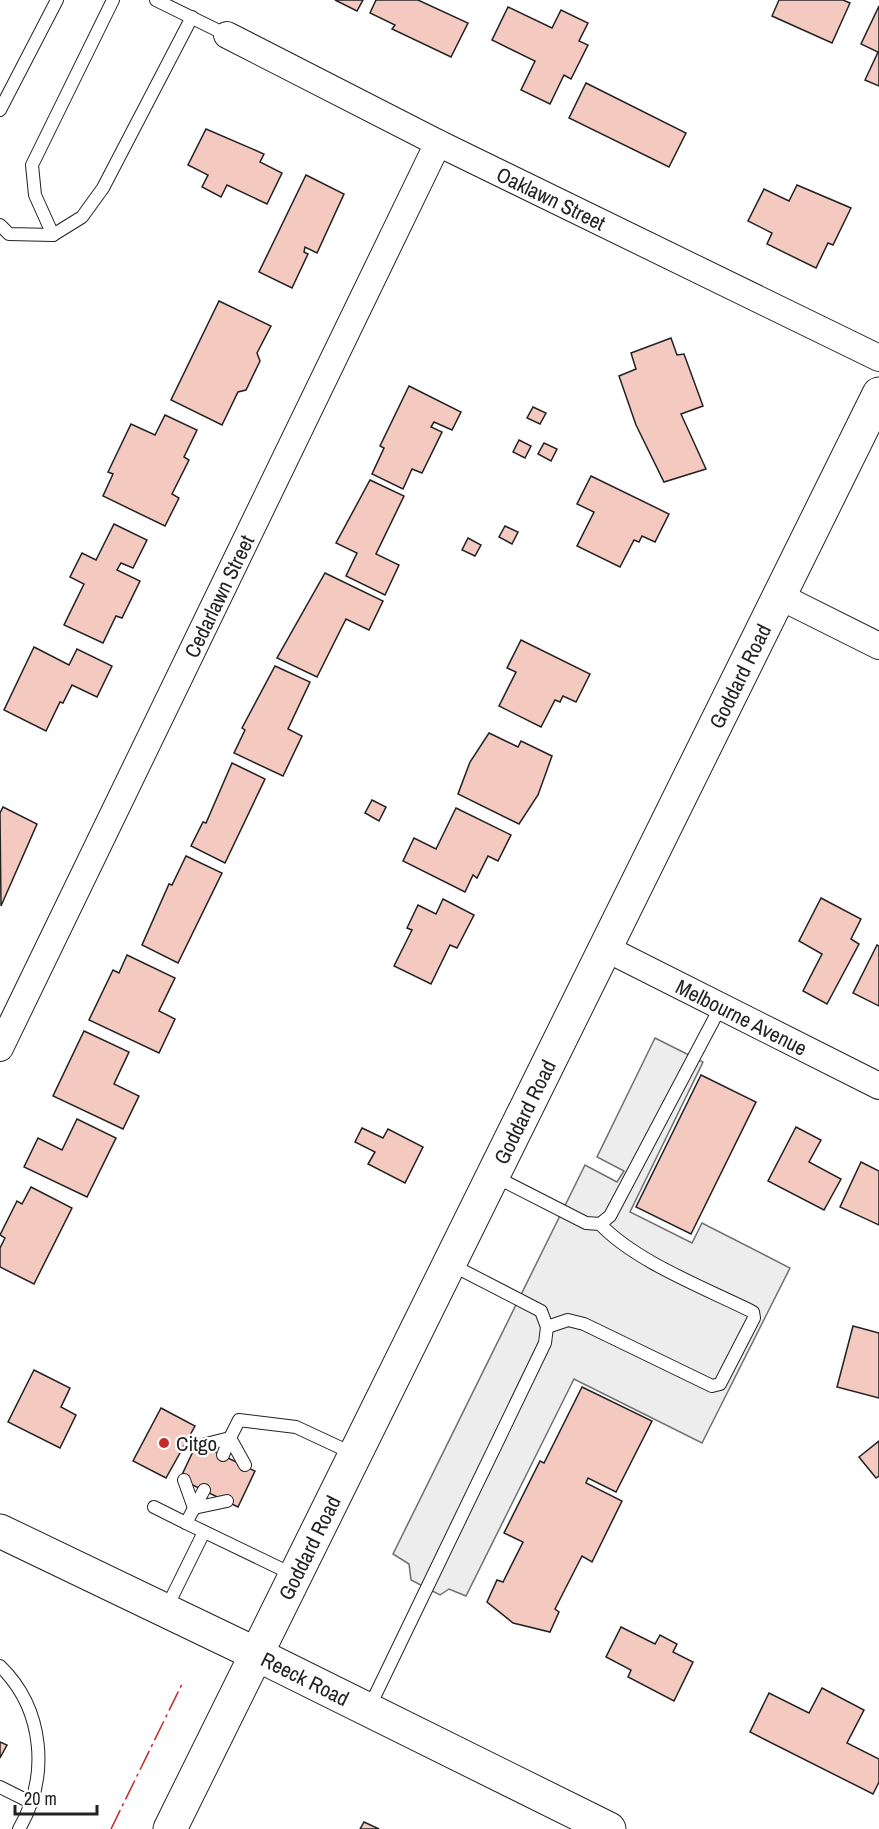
<svg xmlns="http://www.w3.org/2000/svg" width="879" height="1829" font-family="'Archivo Narrow',sans-serif">
<style>
.parking{fill:#ededed;stroke:#6f6f6f;stroke-width:1.5}
.building{fill:#f3c9c0;stroke:#222;stroke-width:1.5}
.lines{fill:none;stroke-linecap:round;stroke-linejoin:round}
.lane-casing{stroke:#222;stroke-width:14}
.street-casing{stroke:#222;stroke-width:28}
.secondary-casing{stroke:#222;stroke-width:35}
.lane{stroke:#fff;stroke-width:12}
.street{stroke:#fff;stroke-width:26}
.secondary{stroke:#fff;stroke-width:33}
.power{stroke:#c62828;stroke-width:1.5;stroke-dasharray:21 4.5 3 4.5;stroke-linecap:butt}
.poi-dot{fill:#c62828;stroke:#fff;stroke-width:2}
.labels{text-anchor:middle;dominant-baseline:central;stroke-width:4.5;stroke-linejoin:round;paint-order:stroke}
.street-label{font-size:21px;fill:#222;stroke:#fff}
.poi-label{font-size:21px;fill:#222;stroke:#fff;text-anchor:start}
</style>
<rect width="100%" height="100%" fill="#fff"/>
<path class="parking" d="M655 1038 703 1062 630 1212 692 1243 702 1223 790 1268 702 1443 574 1379 466 1596 449 1589 440 1595 411 1580 409 1564 393 1554 585 1165 617 1182 624 1171 597 1157Z"/>
<g class="building">
<path d="M335 0H363L357 11Z"/>
<path d="M376 0H418L468 23 451 57 392 29 395 25 370 13Z"/>
<path d="M779 0H843L850 3 832 43 772 16Z"/>
<path d="M879 6V86L865 80 878 52 861 44Z"/>
<path d="M508 7 552 28 561 10 588 23 579 41 588 45 571 79 564 75 550 104 521 90 535 61 492 40Z"/>
<path d="M586 83 686 133 669 167 569 118Z"/>
<path d="M206 129 264 154 260 162 282 173 267 204 227 185 221 197 202 187 208 175 188 165Z"/>
<path d="M306 175 344 194 317 253 305 247 304 252 308 254 292 288 259 272Z"/>
<path d="M797 185 851 208 833 245 828 243 816 268 767 244 772 233 748 221 764 189 789 201Z"/>
<path d="M219 301 271 326 257 353 260 361 246 390 238 392 222 425 171 400Z"/>
<path d="M671 338 677 355 684 354 703 406 681 414 706 469 664 482 636 425 619 376 636 369 631 353Z"/>
<path d="M409 386 461 412 452 430 434 422 431 427 442 432 422 473 412 469 403 489 372 474 384 448 380 446Z"/>
<path d="M533 407 546 413 540 424 527 418Z"/>
<path d="M165 415 197 430 184 457 189 460 172 494 179 498 165 526 103 496 113 474 108 472 131 424 155 435Z"/>
<path d="M519 440 531 446 525 458 513 452Z"/>
<path d="M544 443 557 449 551 461 538 454Z"/>
<path d="M591 476 669 514 655 542 642 536 639 542 634 540 620 567 577 546 594 512 577 504Z"/>
<path d="M370 480 404 496 376 554 399 565 385 595 346 576 357 553 336 543Z"/>
<path d="M114 524 147 540 133 568 121 563 117 570 140 581 122 618 116 616 103 643 64 625 84 584 70 577 82 553 96 560Z"/>
<path d="M505 526 518 532 512 544 499 537Z"/>
<path d="M468 538 481 545 475 556 462 550Z"/>
<path d="M325 573 383 601 369 630 346 619 317 677 277 658Z"/>
<path d="M521 640 590 674 576 702 563 696 560 702 555 700 541 727 499 706 516 672 507 668Z"/>
<path d="M34 647 69 665 77 649 112 666 97 697 72 685 63 703 60 702 46 731 4 710Z"/>
<path d="M275 666 310 682 288 729 302 736 283 776 234 753 245 730 242 728Z"/>
<path d="M489 733 518 747 521 741 552 756 538 795 519 824 458 794 470 762Z"/>
<path d="M232 763 265 779 225 863 191 846 203 822 206 823Z"/>
<path d="M372 800 386 807 379 821 365 813Z"/>
<path d="M3 807 37 824 1 906 0 813Z"/>
<path d="M456 808 511 835 498 861 488 856 477 878 473 875 465 892 403 861 414 838 436 849Z"/>
<path d="M186 856 222 873 178 963 142 945 169 884 172 885Z"/>
<path d="M821 898 861 919 851 939 859 944 827 1004 803 991 822 954 799 941Z"/>
<path d="M443 899 474 915 457 948 450 945 431 984 394 966 412 930 407 928 418 905 436 914Z"/>
<path d="M877 945 879 946V1006L853 993Z"/>
<path d="M127 955 175 978 159 1011 175 1019 159 1053 89 1020 113 970 119 973Z"/>
<path d="M84 1031 129 1052 114 1084 139 1096 123 1129 53 1096Z"/>
<path d="M701 1075 756 1102 691 1234 636 1207Z"/>
<path d="M77 1119 116 1138 87 1197 24 1167 38 1138 62 1150Z"/>
<path d="M796 1127 821 1140 809 1162 841 1179 824 1210 768 1181Z"/>
<path d="M362 1128 383 1138 388 1129 423 1147 405 1183 368 1164 375 1152 355 1142Z"/>
<path d="M861 1162 879 1171V1225L840 1207Z"/>
<path d="M31 1187 72 1208 34 1284 0 1267V1248L5 1238 0 1235 17 1201 22 1204Z"/>
<path d="M853 1326 879 1333V1398L837 1387Z"/>
<path d="M34 1370 70 1388 61 1407 76 1415 60 1448 8 1422Z"/>
<path d="M582 1387 652 1421 616 1492 588 1478 586 1483 622 1501 592 1562 582 1556 555 1609 559 1612 550 1632 513 1623 487 1602 497 1580 503 1582 523 1542 504 1533 540 1461 544 1463Z"/>
<path d="M161 1408 195 1426 166 1478 133 1461Z"/>
<path d="M879 1441V1476L876 1478 859 1457Z"/>
<path d="M197 1443 255 1471 238 1507 180 1479Z"/>
<path d="M621 1627 655 1644 660 1635 677 1644 673 1652 693 1662 674 1701 628 1677 631 1670 606 1657Z"/>
<path d="M822 1688 864 1710 847 1743 879 1759V1782L873 1794 750 1732 769 1693 809 1713Z"/>
<path d="M0 1742 7 1745 0 1758Z"/>
<path d="M364 1822 379 1829H360Z"/>
</g>
<g class="lines">
<defs>
<g id="lane">
<path d="M156 0 227 35"/>
<path d="M0 110 57 0"/>
<path d="M0 225 9 234 53 235 82 217 103 188 192 17"/>
<path d="M53 235 35 195 32 165 113 0"/>
<path d="M494 1176 586 1223 600 1224 610 1216 721 1006"/>
<path d="M547 1327 568 1320 584 1324 712 1386 720 1384 754 1318 753 1312C705 1288 636 1262 600 1224"/>
<path d="M202 1445 230 1438 223 1455"/>
<path d="M245 1465 230 1438 239 1420 296 1427 354 1454"/>
<path d="M184 1480 194 1508 227 1501"/>
<path d="M204 1490 186 1523 294 1575"/>
<path d="M154 1507 186 1523"/>
<path d="M166 1609 204 1532"/>
<path d="M0 1666C44 1709 50 1776 19 1829"/>
<path d="M369 1708 545 1343 547 1327 541 1311 450 1264"/>
<path d="M0 1787 32 1803"/>
</g>
<g id="street">
<path id="s1" d="M227 35 438 143 879 358"/>
<path d="M779 596 879 646"/>
<path id="s2" d="M605 948 879 1086"/>
<path id="s3" d="M0 1048 438 143"/>
</g>
<g id="secondary">
<path id="s4" d="M0 1531 256 1654 609 1829"/>
<path id="s5" d="M170 1829 879 394"/>
</g>
</defs>
<use href="#lane" class="lane-casing"/>
<use href="#street" class="street-casing"/>
<use href="#secondary" class="secondary-casing"/>
<use href="#lane" class="lane"/>
<use href="#street" class="street"/>
<use href="#secondary" class="secondary"/>
<path class="power" d="M111 1829 182 1684"/>
</g>
<circle class="poi-dot" cx="164" cy="1443" r="6"/>
<g class="labels">
<g class="street-label">
<text stroke="none"><textPath href="#s1" startOffset="363">Oaklawn Street</textPath></text>
<text stroke="none"><textPath href="#s3" startOffset="502">Cedarlawn Street</textPath></text>
<text stroke="none"><textPath href="#s5" startOffset="1286">Goddard Road</textPath></text>
<text stroke="none"><textPath href="#s2" startOffset="153">Melbourne Avenue</textPath></text>
<text stroke="none"><textPath href="#s5" startOffset="800">Goddard Road</textPath></text>
<text stroke="none"><textPath href="#s5" startOffset="314">Goddard Road</textPath></text>
<text stroke="none"><textPath href="#s4" startOffset="339">Reeck Road</textPath></text>
</g>
<g class="poi-label">
<text x="176" y="1443">Citgo</text>
</g>
</g>
<path d="M15 1805v9h82v-9" fill="none" stroke="#222222" stroke-width="3"/>
<text x="24" y="1805" font-size="18" fill="#222222" stroke="#ffffff" stroke-width="4.5" paint-order="stroke">20 m</text>
</svg>
